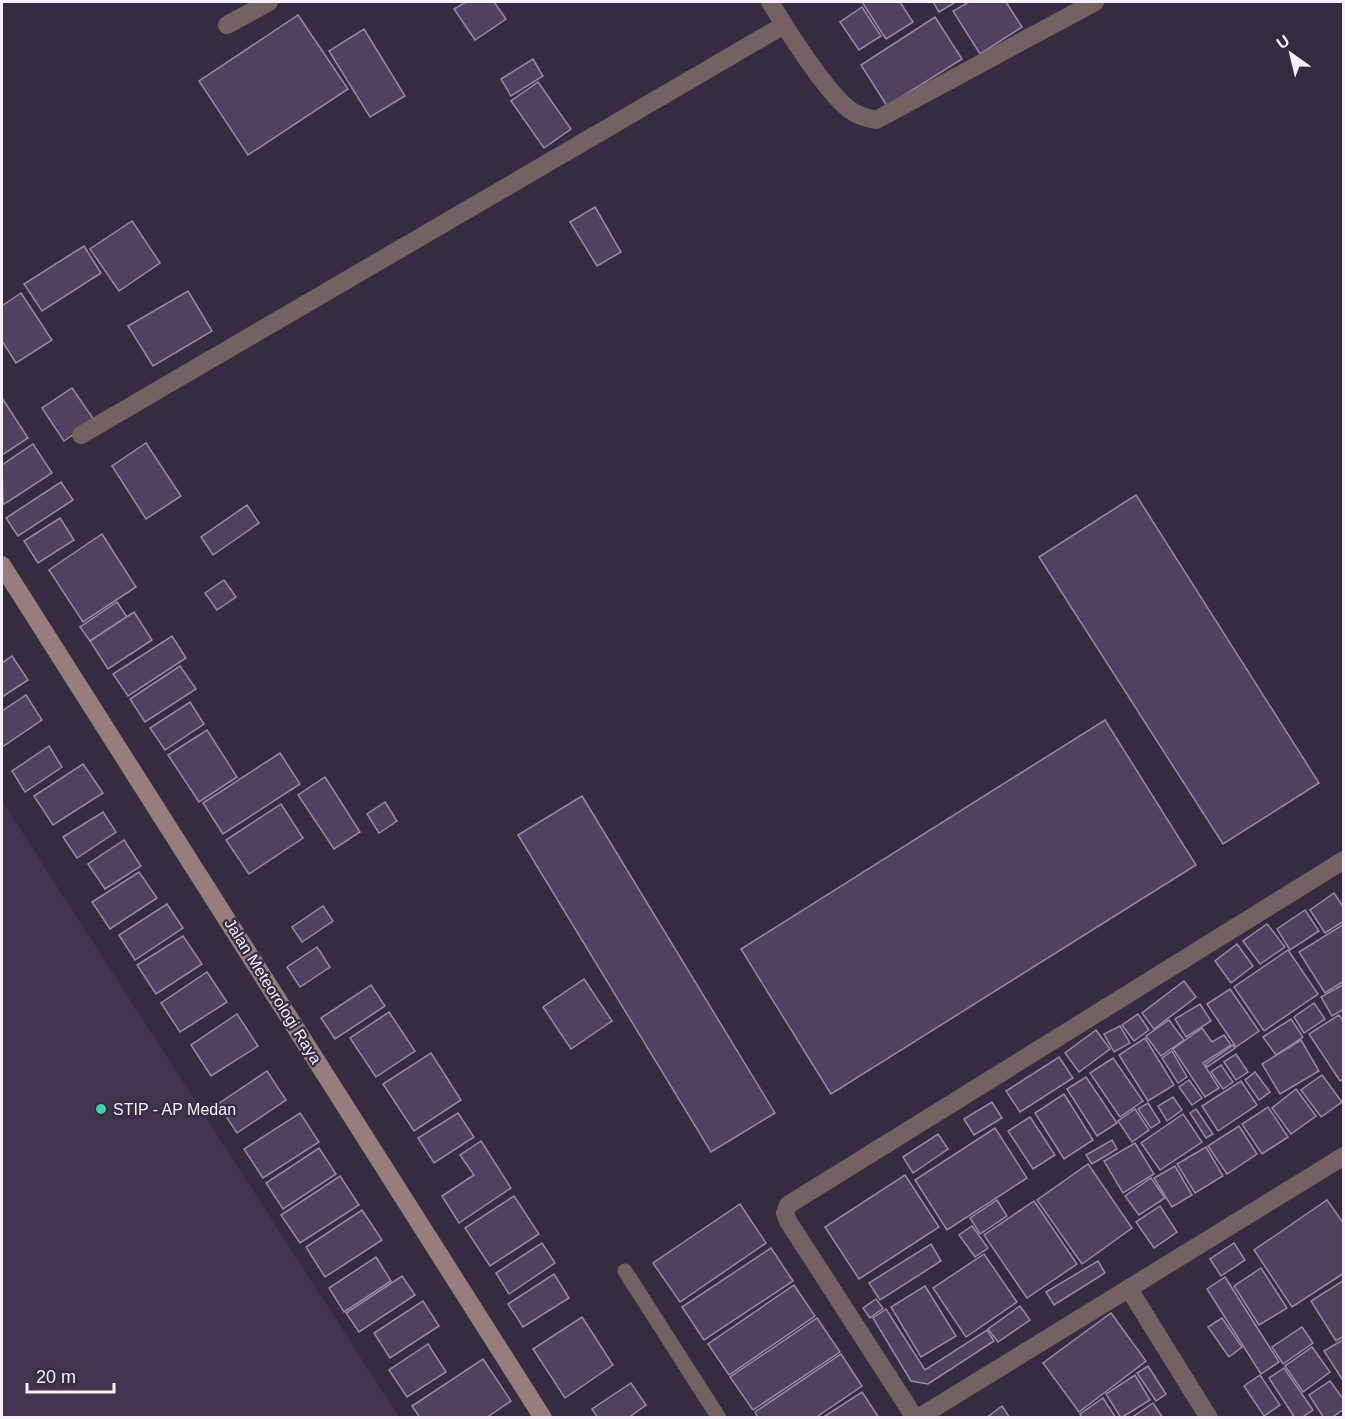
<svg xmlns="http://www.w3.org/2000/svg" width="1345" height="1419" font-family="Arial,sans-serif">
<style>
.built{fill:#41344f}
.building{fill:#50425e;stroke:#978ba4;stroke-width:1.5}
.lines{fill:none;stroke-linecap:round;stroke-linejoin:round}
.lane{stroke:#736261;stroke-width:15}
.street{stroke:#736261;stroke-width:18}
.secondary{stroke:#977d7b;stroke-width:18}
.poi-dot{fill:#3ad4a5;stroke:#362c41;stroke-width:2}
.labels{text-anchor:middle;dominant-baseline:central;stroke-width:4.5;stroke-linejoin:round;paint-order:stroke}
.street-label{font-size:16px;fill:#f6f0fe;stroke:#362c41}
.poi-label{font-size:16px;fill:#f6f0fe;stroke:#362c41;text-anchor:start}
</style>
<rect width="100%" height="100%" fill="#362c41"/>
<path class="built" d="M2 801 399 1417H2Z"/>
<g class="building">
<path d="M466 2H494L506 19 475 40 454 9Z"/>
<path d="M862 2H900L913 22 886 39Z"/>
<path d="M933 2H956L939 12Z"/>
<path d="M969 2H1006L1022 27 980 54 953 11Z"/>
<path d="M862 7 881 36 859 50 840 22Z"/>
<path d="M298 15 348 89 248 155 199 81Z"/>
<path d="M935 17 962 59 887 106 861 65Z"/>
<path d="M364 29 405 96 370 117 329 51Z"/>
<path d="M533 59 543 76 511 96 501 79Z"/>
<path d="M538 82 571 129 544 148 511 101Z"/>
<path d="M595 207 621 252 597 266 570 222Z"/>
<path d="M132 221 160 263 119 291 90 249Z"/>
<path d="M84 246 101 273 42 311 24 284Z"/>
<path d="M188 291 212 331 153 366 128 326Z"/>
<path d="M21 293 52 340 16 363 2 341V306Z"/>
<path d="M72 388 94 420 64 441 42 408Z"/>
<path d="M2 398 28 438 2 455Z"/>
<path d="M146 443 181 496 146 519 112 466Z"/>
<path d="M33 444 52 473 3 505 2 465Z"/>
<path d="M61 482 73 500 18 536 6 518Z"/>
<path d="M1136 495 1319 783 1223 844 1039 557Z"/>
<path d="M247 505 259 523 213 555 201 537Z"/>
<path d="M60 518 74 540 38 563 24 541Z"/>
<path d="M102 534 136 587 83 622 49 570Z"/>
<path d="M224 580 236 597 217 610 205 593Z"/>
<path d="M117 602 127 617 90 641 80 627Z"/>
<path d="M134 612 152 640 108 669 90 641Z"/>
<path d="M172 636 186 658 128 696 113 674Z"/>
<path d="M12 656 28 680 2 697V663Z"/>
<path d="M180 666 196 689 145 722 130 699Z"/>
<path d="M26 695 42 720 2 747V711Z"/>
<path d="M190 702 204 724 165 750 150 728Z"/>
<path d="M1105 720 1196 865 831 1094 741 949Z"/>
<path d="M207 730 237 777 199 802 168 755Z"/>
<path d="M49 746 62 767 25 792 12 771Z"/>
<path d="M280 753 300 784 223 834 203 803Z"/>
<path d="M83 764 103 793 53 825 34 796Z"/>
<path d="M325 777 360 832 334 849 298 795Z"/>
<path d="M582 796 775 1113 711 1152 518 835Z"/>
<path d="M385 802 397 821 379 833 367 814Z"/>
<path d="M281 804 303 838 249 874 226 840Z"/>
<path d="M103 812 116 832 77 858 63 837Z"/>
<path d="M124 840 141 866 105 889 88 864Z"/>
<path d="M139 872 157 898 110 929 92 902Z"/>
<path d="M1334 893 1344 908V921L1325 933 1310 910Z"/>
<path d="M167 904 183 928 135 960 119 935Z"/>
<path d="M323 906 333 921 302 942 292 927Z"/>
<path d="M1305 910 1319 931 1290 950 1277 929Z"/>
<path d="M1267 924 1285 947 1260 964 1243 941Z"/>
<path d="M1344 924V981L1325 993 1299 952Z"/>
<path d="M183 936 202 964 156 994 137 965Z"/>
<path d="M1237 944 1253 966 1231 983 1215 961Z"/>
<path d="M317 947 330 967 300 987 287 967Z"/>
<path d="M1288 950 1318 994 1264 1031 1234 987Z"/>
<path d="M207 972 227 1002 180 1032 161 1003Z"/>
<path d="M584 979 612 1021 571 1049 543 1007Z"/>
<path d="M1184 981 1196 997 1154 1029 1142 1013Z"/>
<path d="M1344 984V1009L1332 1016 1321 997Z"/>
<path d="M371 985 385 1006 335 1039 321 1018Z"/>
<path d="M1230 989 1259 1031 1236 1047 1207 1004Z"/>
<path d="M1314 1003 1325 1019 1304 1033 1294 1017Z"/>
<path d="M1200 1004 1211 1021 1186 1037 1175 1019Z"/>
<path d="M389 1012 415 1051 376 1077 350 1038Z"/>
<path d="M237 1014 258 1046 211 1076 191 1045Z"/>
<path d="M1138 1014 1149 1030 1134 1041 1122 1025Z"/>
<path d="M1339 1015 1344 1022V1078L1340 1081 1309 1034Z"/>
<path d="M1291 1019 1303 1037 1276 1055 1263 1037Z"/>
<path d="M1169 1020 1184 1040 1161 1056 1146 1036Z"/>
<path d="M1120 1026 1130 1043 1114 1052 1104 1034Z"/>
<path d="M1202 1028 1212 1042 1224 1035 1231 1045 1203 1063 1219 1088 1205 1097 1173 1049Z"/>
<path d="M1096 1030 1110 1049 1079 1072 1065 1053Z"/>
<path d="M1145 1038 1174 1085 1148 1101 1119 1055Z"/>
<path d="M1301 1040 1319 1071 1280 1094 1262 1064Z"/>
<path d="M1233 1045 1235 1048 1207 1067 1206 1064Z"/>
<path d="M1172 1051 1187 1077 1178 1083 1162 1058Z"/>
<path d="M431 1053 461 1100 414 1131 383 1084Z"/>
<path d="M1236 1054 1248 1072 1236 1080 1224 1062Z"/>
<path d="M1059 1057 1073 1078 1020 1112 1006 1091Z"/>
<path d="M1113 1058 1143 1101 1120 1117 1090 1073Z"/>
<path d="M1221 1065 1233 1082 1223 1089 1211 1072Z"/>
<path d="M267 1071 286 1100 237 1133 218 1104Z"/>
<path d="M1255 1072 1270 1092 1259 1100 1245 1080Z"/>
<path d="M1322 1075 1342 1102 1321 1117 1301 1090Z"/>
<path d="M1086 1077 1117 1123 1097 1136 1067 1089Z"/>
<path d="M1189 1080 1202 1098 1192 1105 1179 1087Z"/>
<path d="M1241 1081 1257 1105 1218 1131 1202 1106Z"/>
<path d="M1296 1089 1316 1116 1291 1134 1272 1108Z"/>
<path d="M1064 1094 1093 1140 1064 1159 1035 1113Z"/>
<path d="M1173 1097 1182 1110 1167 1121 1158 1106Z"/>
<path d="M992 1102 1002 1118 974 1135 964 1119Z"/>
<path d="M1148 1103 1160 1122 1151 1128 1138 1109Z"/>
<path d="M1268 1107 1288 1137 1262 1154 1242 1124Z"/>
<path d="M1135 1109 1149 1130 1132 1142 1118 1121Z"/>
<path d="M1196 1109 1213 1134 1206 1138 1190 1113Z"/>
<path d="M300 1113 319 1142 263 1178 244 1149Z"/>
<path d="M458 1113 474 1137 434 1163 418 1138Z"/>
<path d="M1183 1114 1202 1142 1160 1170 1141 1143Z"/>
<path d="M1030 1117 1055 1155 1033 1169 1008 1131Z"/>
<path d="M1239 1126 1257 1154 1227 1174 1208 1146Z"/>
<path d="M995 1128 1027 1178 947 1230 915 1180Z"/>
<path d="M938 1134 948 1149 913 1173 903 1157Z"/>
<path d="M1112 1140 1117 1149 1092 1164 1086 1155Z"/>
<path d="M481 1141 511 1188 459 1223 442 1196 474 1175 460 1155Z"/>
<path d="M1135 1143 1154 1174 1123 1193 1104 1161Z"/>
<path d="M1206 1147 1223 1176 1195 1193 1177 1164Z"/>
<path d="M319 1148 336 1174 283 1209 266 1183Z"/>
<path d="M1088 1164 1132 1228 1082 1264 1037 1200Z"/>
<path d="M1175 1166 1192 1195 1172 1207 1154 1178Z"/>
<path d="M905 1175 939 1227 859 1279 825 1227Z"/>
<path d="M340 1176 359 1205 300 1243 281 1215Z"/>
<path d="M1151 1178 1165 1198 1139 1215 1125 1196Z"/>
<path d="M514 1196 539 1234 490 1266 465 1228Z"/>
<path d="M997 1200 1007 1216 980 1234 970 1218Z"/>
<path d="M1327 1200 1344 1224V1273L1292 1307 1254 1250Z"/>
<path d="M1034 1201 1077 1264 1027 1298 984 1235Z"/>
<path d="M740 1204 766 1243 680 1302 653 1263Z"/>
<path d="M1160 1206 1177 1232 1154 1248 1136 1222Z"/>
<path d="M362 1210 382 1240 325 1277 306 1247Z"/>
<path d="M972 1226 988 1248 975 1257 959 1235Z"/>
<path d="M542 1243 555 1263 509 1294 496 1273Z"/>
<path d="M1234 1243 1245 1260 1221 1276 1210 1259Z"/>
<path d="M931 1244 941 1261 880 1300 869 1283Z"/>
<path d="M771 1248 793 1281 704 1340 682 1307Z"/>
<path d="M984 1254 1017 1302 966 1337 933 1288Z"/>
<path d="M376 1257 391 1281 344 1312 329 1288Z"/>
<path d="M1098 1261 1105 1273 1054 1305 1046 1292Z"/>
<path d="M1261 1268 1287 1308 1259 1325 1234 1286Z"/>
<path d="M554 1274 569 1298 523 1327 508 1304Z"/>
<path d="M402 1276 415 1295 359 1332 346 1313Z"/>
<path d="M1225 1277 1279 1362 1261 1374 1207 1289Z"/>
<path d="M1344 1280V1336L1336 1341 1311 1301Z"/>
<path d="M794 1285 815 1316 729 1375 708 1344Z"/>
<path d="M925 1286 956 1336 921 1357 891 1307Z"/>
<path d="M876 1299 883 1308 870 1318 863 1308Z"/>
<path d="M423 1301 439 1326 390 1358 374 1333Z"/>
<path d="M1020 1306 1030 1320 998 1342 988 1329Z"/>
<path d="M886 1309 925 1370 987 1330 994 1341 928 1384 911 1381 873 1318Z"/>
<path d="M1111 1313 1146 1361 1079 1412 1043 1363Z"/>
<path d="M582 1317 613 1365 565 1398 533 1349Z"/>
<path d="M817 1318 840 1352 753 1410 730 1377Z"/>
<path d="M1222 1318 1242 1347 1229 1357 1208 1327Z"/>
<path d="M1302 1327 1313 1343 1283 1364 1272 1347Z"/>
<path d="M1344 1339V1382L1324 1351Z"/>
<path d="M428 1344 446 1372 407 1397 389 1370Z"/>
<path d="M1312 1347 1330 1372 1303 1392 1285 1366Z"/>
<path d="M841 1354 862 1386 815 1418H758L755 1412Z"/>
<path d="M483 1359 511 1401 486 1418H420L412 1406Z"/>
<path d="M1148 1366 1166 1394 1156 1401 1137 1373Z"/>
<path d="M1284 1368 1313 1410 1301 1418H1295L1269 1378Z"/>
<path d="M1135 1375 1150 1400 1121 1418 1106 1394Z"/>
<path d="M1260 1375 1280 1405 1264 1416 1244 1386Z"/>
<path d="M1330 1381 1344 1400V1409L1331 1418H1324L1309 1395Z"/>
<path d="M631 1383 646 1405 628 1418H598L592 1409Z"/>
<path d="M862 1392 879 1418H822Z"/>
<path d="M1103 1398 1116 1418H1082L1080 1414Z"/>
<path d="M1153 1403 1163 1418H1131Z"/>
<path d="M1002 1406 1010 1418H986Z"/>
</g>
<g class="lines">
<path class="lane" d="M625 1271 719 1418"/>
<g class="street">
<path d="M770 2C786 29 826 92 850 110 858 116 867 118 876 120L1095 2"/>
<path d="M227 25 269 2"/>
<path d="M81 435 784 25"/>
<path d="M1129 1289 1209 1418"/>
<path d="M915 1418 788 1221 785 1213 788 1205 1344 860"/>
<path d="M918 1418 1344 1156"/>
</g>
<path class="secondary" d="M2 565 543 1418"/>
</g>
<circle class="poi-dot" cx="101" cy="1109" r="6"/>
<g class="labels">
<g class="street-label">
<text transform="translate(273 991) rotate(58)">Jalan Meteorologi Raya</text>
</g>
<g class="poi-label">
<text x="113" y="1109">STIP - AP Medan</text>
</g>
</g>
<rect width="1345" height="1419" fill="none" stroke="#f6f0fe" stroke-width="6"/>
<g transform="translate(1291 54) rotate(326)" stroke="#362c41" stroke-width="4.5" paint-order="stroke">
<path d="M0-4.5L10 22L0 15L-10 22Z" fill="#f6f0fe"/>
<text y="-9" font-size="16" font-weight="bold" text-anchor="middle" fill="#f6f0fe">U</text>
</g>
<path d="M27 1383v9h87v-9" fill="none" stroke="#f6f0fe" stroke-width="3"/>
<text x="36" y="1383" font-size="18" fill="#f6f0fe" stroke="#362c41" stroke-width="4.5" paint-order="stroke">20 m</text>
</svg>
